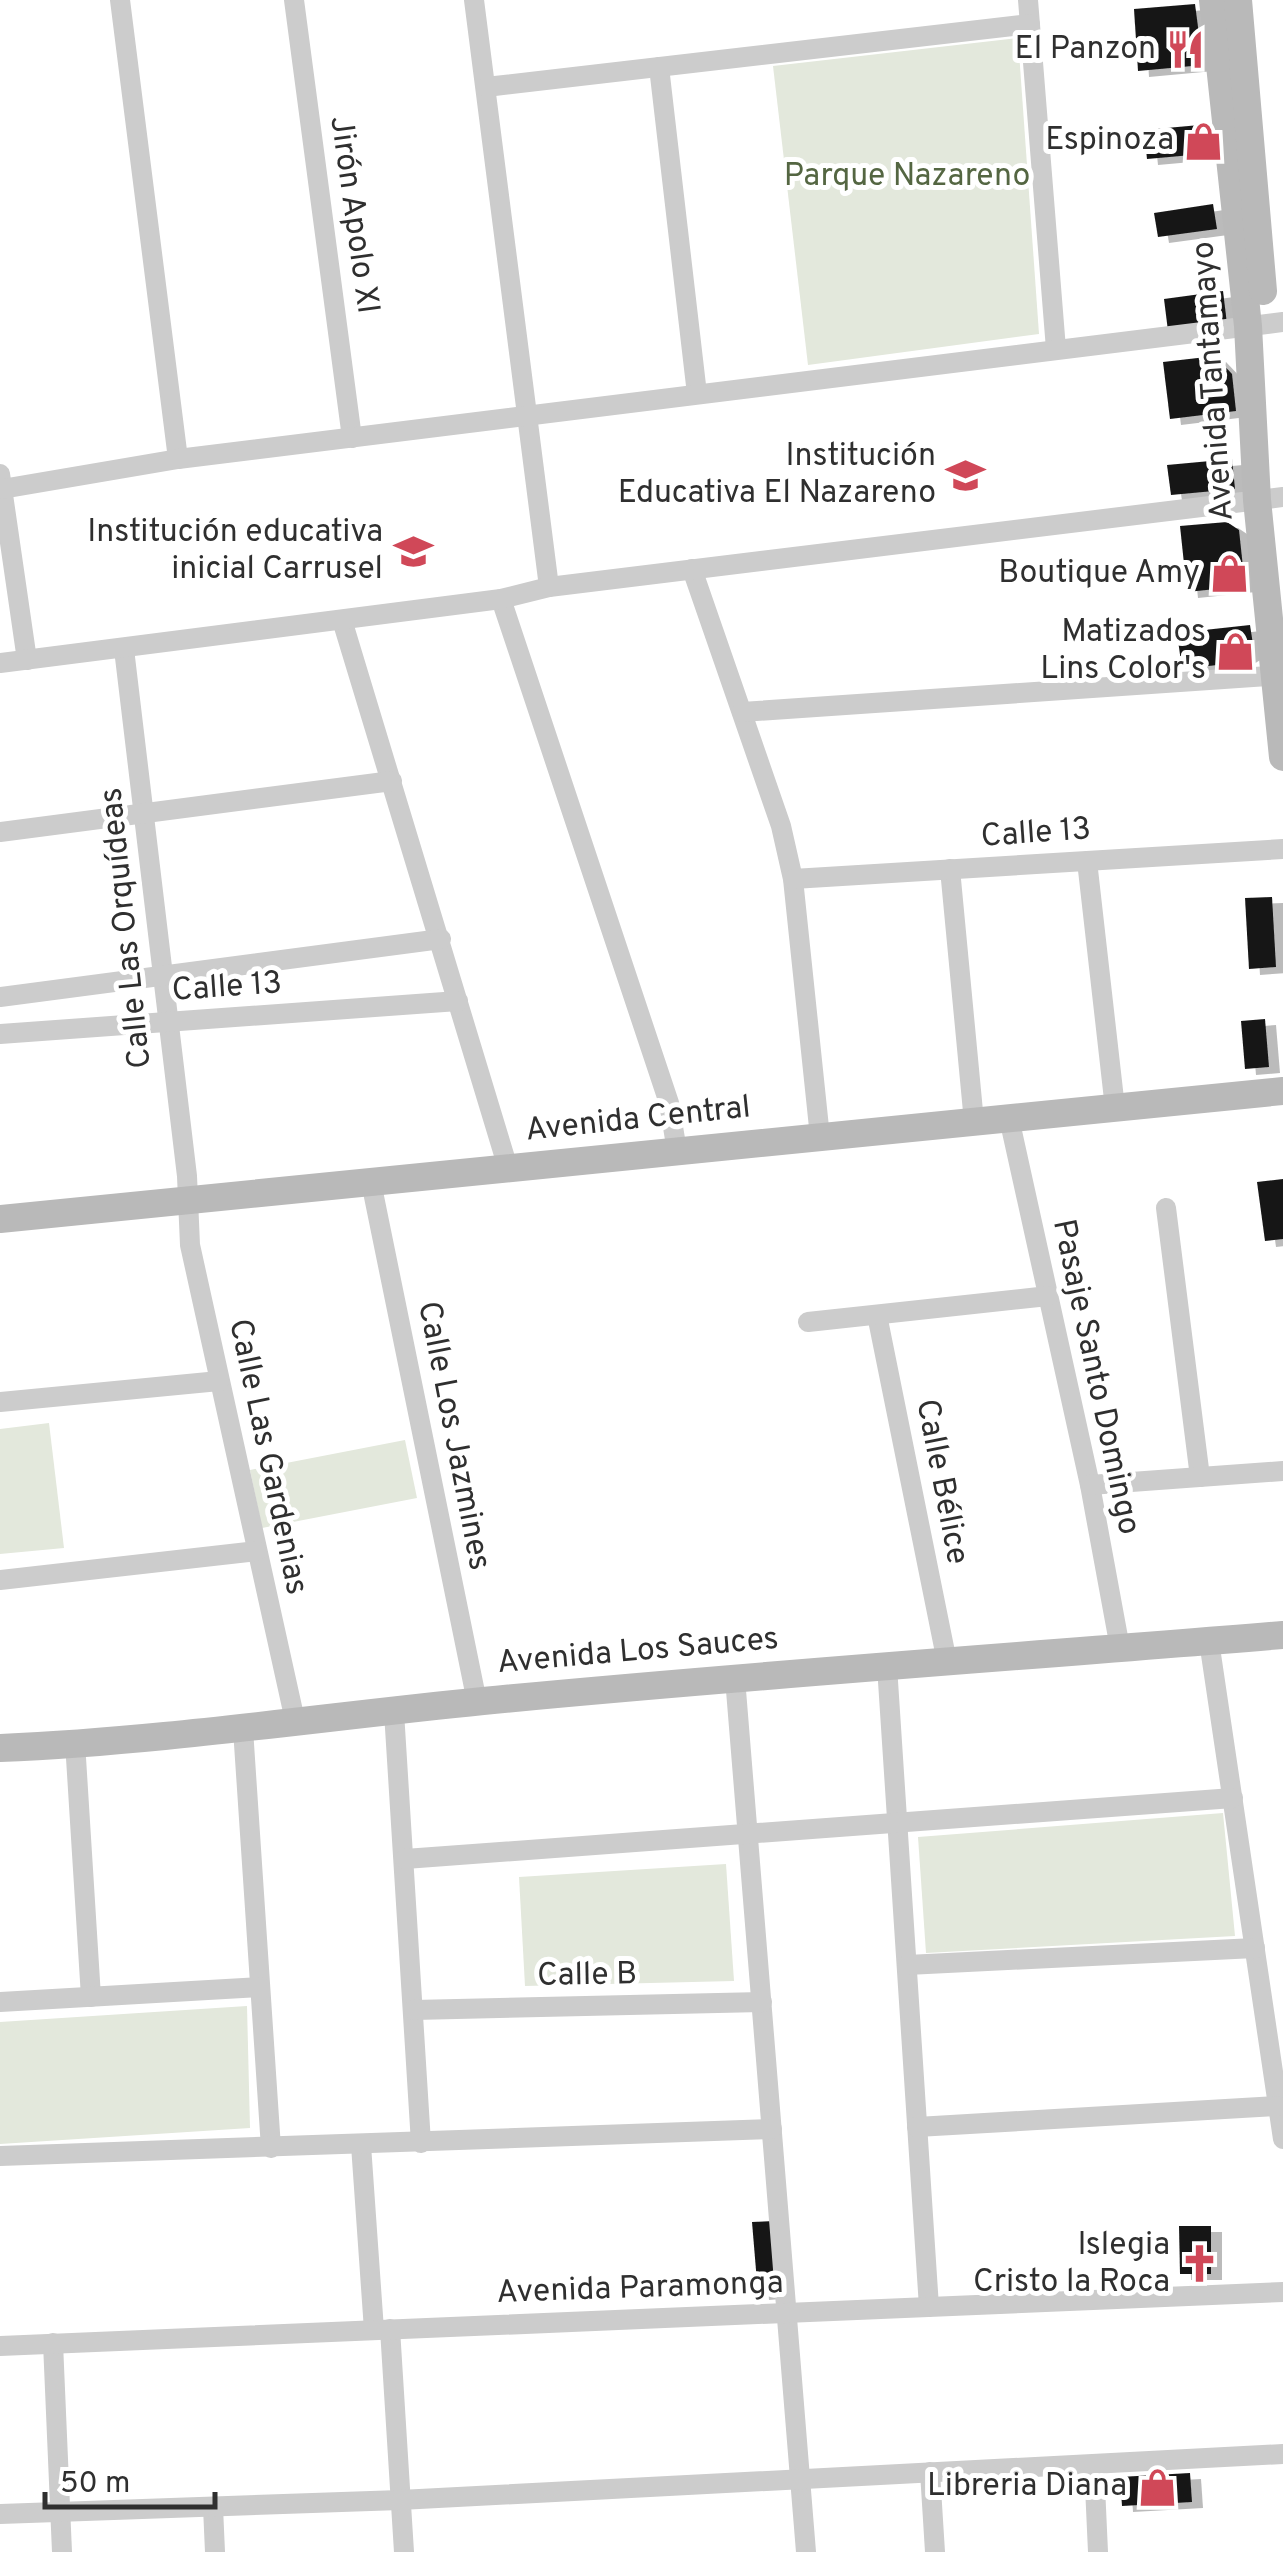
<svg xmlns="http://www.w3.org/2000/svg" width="1283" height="2552" font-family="Overpass,sans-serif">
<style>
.green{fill:#e3e8dc}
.building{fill:#161616;filter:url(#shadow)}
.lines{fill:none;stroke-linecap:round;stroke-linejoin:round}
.street{stroke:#ccc;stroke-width:20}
.secondary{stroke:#b9b9b9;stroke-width:28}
.labels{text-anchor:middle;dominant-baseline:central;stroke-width:10;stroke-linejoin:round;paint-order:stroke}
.poi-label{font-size:32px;fill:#2f2f2f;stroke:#fff;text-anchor:end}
.park-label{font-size:32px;fill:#546642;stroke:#fff}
.street-label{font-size:32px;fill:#2f2f2f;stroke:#fff}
</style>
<defs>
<filter id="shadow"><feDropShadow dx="11" dy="6" stdDeviation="0" flood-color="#0004"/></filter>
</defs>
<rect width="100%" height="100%" fill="#fff"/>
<g class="green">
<path d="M1018 38 1039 334 808 365 773 66Z"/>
<path d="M49 1423 64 1548 0 1554V1429Z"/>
<path d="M405 1440 417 1498 262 1528 250 1470Z"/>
<path d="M1223 1813 1235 1936 926 1953 918 1837Z"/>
<path d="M726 1864 734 1981 525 1986 519 1877Z"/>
<path d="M247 2006 250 2128 0 2144V2022Z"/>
</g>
<g class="building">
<path d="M1195 4 1203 65 1138 71 1134 9Z"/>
<path d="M1211 124 1214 153 1147 159 1144 130Z"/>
<path d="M1213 204 1217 229 1158 237 1154 213Z"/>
<path d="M1223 291 1227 324 1168 331 1164 299Z"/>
<path d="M1215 356 1232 374 1236 411 1170 419 1163 362Z"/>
<path d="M1232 459 1235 489 1171 495 1167 465Z"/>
<path d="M1227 522 1239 530 1245 586 1187 592 1180 526Z"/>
<path d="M1250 625 1254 651 1235 663 1182 669 1177 633Z"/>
<path d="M1272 897 1276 967 1249 969 1245 898Z"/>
<path d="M1265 1019 1269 1067 1245 1069 1241 1021Z"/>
<path d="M1283 1179V1239L1265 1241 1257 1182Z"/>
<path d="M775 2221 781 2292 758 2294 752 2222Z"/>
<path d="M1179 2226H1211V2274H1180Z"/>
<path d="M1190 2473 1192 2502 1122 2506 1120 2477Z"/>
</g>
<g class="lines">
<g class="street">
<path d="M120 0 178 459"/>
<path d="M294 0 352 438"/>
<path d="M474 0 549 587"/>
<path d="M1028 0 1056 349"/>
<path d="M659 67 697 394"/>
<path d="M486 87 1030 24"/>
<path d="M0 474 27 660"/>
<path d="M2 489 178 459 1283 322"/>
<path d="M692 569 781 826 793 879 820 1137"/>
<path d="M501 599 669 1103 677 1151"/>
<path d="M342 620 508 1168"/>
<path d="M124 649 187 1176 190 1245 296 1725"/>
<path d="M0 663 501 599 549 587 1283 497"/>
<path d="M742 712 1283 675"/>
<path d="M0 832 392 781"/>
<path d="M1087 861 1115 1108"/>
<path d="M950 869 974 1122"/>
<path d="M793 879 1283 849"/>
<path d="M0 997 441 939"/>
<path d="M0 1034 458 1001"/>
<path d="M1009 1118 1090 1485 1120 1648"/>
<path d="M371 1182 477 1702"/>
<path d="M1166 1208 1200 1477"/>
<path d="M877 1315 947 1662"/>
<path d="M808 1322 1048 1296"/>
<path d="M0 1402 219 1381"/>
<path d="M1090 1485 1283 1471"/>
<path d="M0 1580 257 1551"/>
<path d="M1209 1641 1283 2139"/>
<path d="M887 1666 929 2307"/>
<path d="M735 1678 806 2552"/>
<path d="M394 1712 421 2143"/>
<path d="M243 1729 271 2148"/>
<path d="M75 1742 91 1997"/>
<path d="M405 1859 1233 1798"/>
<path d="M907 1965 1255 1948"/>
<path d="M0 2002 260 1987"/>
<path d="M414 2010 762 2002"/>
<path d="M917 2127 1278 2106"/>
<path d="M361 2145 374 2330"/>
<path d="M0 2156 772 2129"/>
<path d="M390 2329 404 2552"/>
<path d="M53 2343 62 2552"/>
<path d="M0 2346 1283 2292"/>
<path d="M1094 2464 1098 2552"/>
<path d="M930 2472 935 2552"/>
<path d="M213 2507 215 2552"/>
<path d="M0 2514 400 2500 1283 2454"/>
</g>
<g class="secondary">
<path d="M1213 0 1248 326 1257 500 1283 757"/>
<path d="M1238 0 1263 291"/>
<path d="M0 1219 1283 1091"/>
<path d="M0 1748C162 1741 322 1717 483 1701 749 1675 1016 1657 1283 1635"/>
</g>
</g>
<defs>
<symbol id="restaurant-bare" viewBox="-9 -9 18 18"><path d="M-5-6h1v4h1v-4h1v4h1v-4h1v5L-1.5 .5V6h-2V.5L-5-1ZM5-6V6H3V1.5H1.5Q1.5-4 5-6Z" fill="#d04858" stroke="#fff" stroke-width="2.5" paint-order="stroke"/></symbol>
<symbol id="shop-bare" viewBox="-9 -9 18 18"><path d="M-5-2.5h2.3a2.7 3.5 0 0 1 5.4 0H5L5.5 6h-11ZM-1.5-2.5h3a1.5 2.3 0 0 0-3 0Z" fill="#d04858" stroke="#fff" stroke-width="2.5" paint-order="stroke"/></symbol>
<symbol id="school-bare" viewBox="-9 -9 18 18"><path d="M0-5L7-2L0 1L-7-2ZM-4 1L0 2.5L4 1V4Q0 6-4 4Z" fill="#d04858" stroke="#fff" stroke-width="2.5" paint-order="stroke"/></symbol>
<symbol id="church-bare" viewBox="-9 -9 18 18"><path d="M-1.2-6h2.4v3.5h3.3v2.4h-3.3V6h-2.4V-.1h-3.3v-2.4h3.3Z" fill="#d04858" stroke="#fff" stroke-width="2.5" paint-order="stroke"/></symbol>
</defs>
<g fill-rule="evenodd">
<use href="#restaurant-bare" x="1158" y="22" width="55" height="55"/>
<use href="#shop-bare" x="1176" y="114" width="55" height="55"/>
<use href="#school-bare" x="938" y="448" width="55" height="55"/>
<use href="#school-bare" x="386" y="524" width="55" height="55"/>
<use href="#shop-bare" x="1202" y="546" width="55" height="55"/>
<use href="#shop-bare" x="1208" y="624" width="55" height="55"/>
<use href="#church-bare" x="1172" y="2236" width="55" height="55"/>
<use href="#shop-bare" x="1130" y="2460" width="55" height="55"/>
</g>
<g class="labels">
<g class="poi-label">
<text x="1156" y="50">El Panzon</text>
<text x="1174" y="141">Espinoza</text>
<text x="936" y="457">Institución<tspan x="936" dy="37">Educativa El Nazareno</tspan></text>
<text x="383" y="533">Institución educativa<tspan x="383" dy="37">inicial Carrusel</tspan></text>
<text x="1200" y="574">Boutique Amy</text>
<text x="1206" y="633">Matizados<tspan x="1206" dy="37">Lins Color's</tspan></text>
<text x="1170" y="2246">Islegia<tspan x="1170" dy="37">Cristo la Roca</tspan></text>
<text x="1127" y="2487">Libreria Diana</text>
</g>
<g class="park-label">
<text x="907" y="177">Parque Nazareno</text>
</g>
<g class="street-label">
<text transform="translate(353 215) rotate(82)">Jirón Apolo XI</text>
<text transform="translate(1214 381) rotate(-94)">Avenida Tantamayo</text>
<text transform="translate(1036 834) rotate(-4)">Calle 13</text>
<text transform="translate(127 928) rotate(-96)">Calle Las Orquídeas</text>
<text transform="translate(227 988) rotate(-4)">Calle 13</text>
<text transform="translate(638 1120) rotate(-6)">Avenida Central</text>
<text transform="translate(1095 1377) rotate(78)">Pasaje Santo Domingo</text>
<text transform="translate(453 1436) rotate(79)">Calle Los Jazmines</text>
<text transform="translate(267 1457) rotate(78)">Calle Las Gardenias</text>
<text transform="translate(941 1482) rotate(79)">Calle Bélice</text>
<text transform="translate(638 1652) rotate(-5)">Avenida Los Sauces</text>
<text transform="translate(587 1976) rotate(-1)">Calle B</text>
<text transform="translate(640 2289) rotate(-2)">Avenida Paramonga</text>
</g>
</g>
<path d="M45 2492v15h170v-15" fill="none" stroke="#2f2f2f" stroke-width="5"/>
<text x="60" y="2492" font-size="30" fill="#2f2f2f" stroke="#ffffff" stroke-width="8" paint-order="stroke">50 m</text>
</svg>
